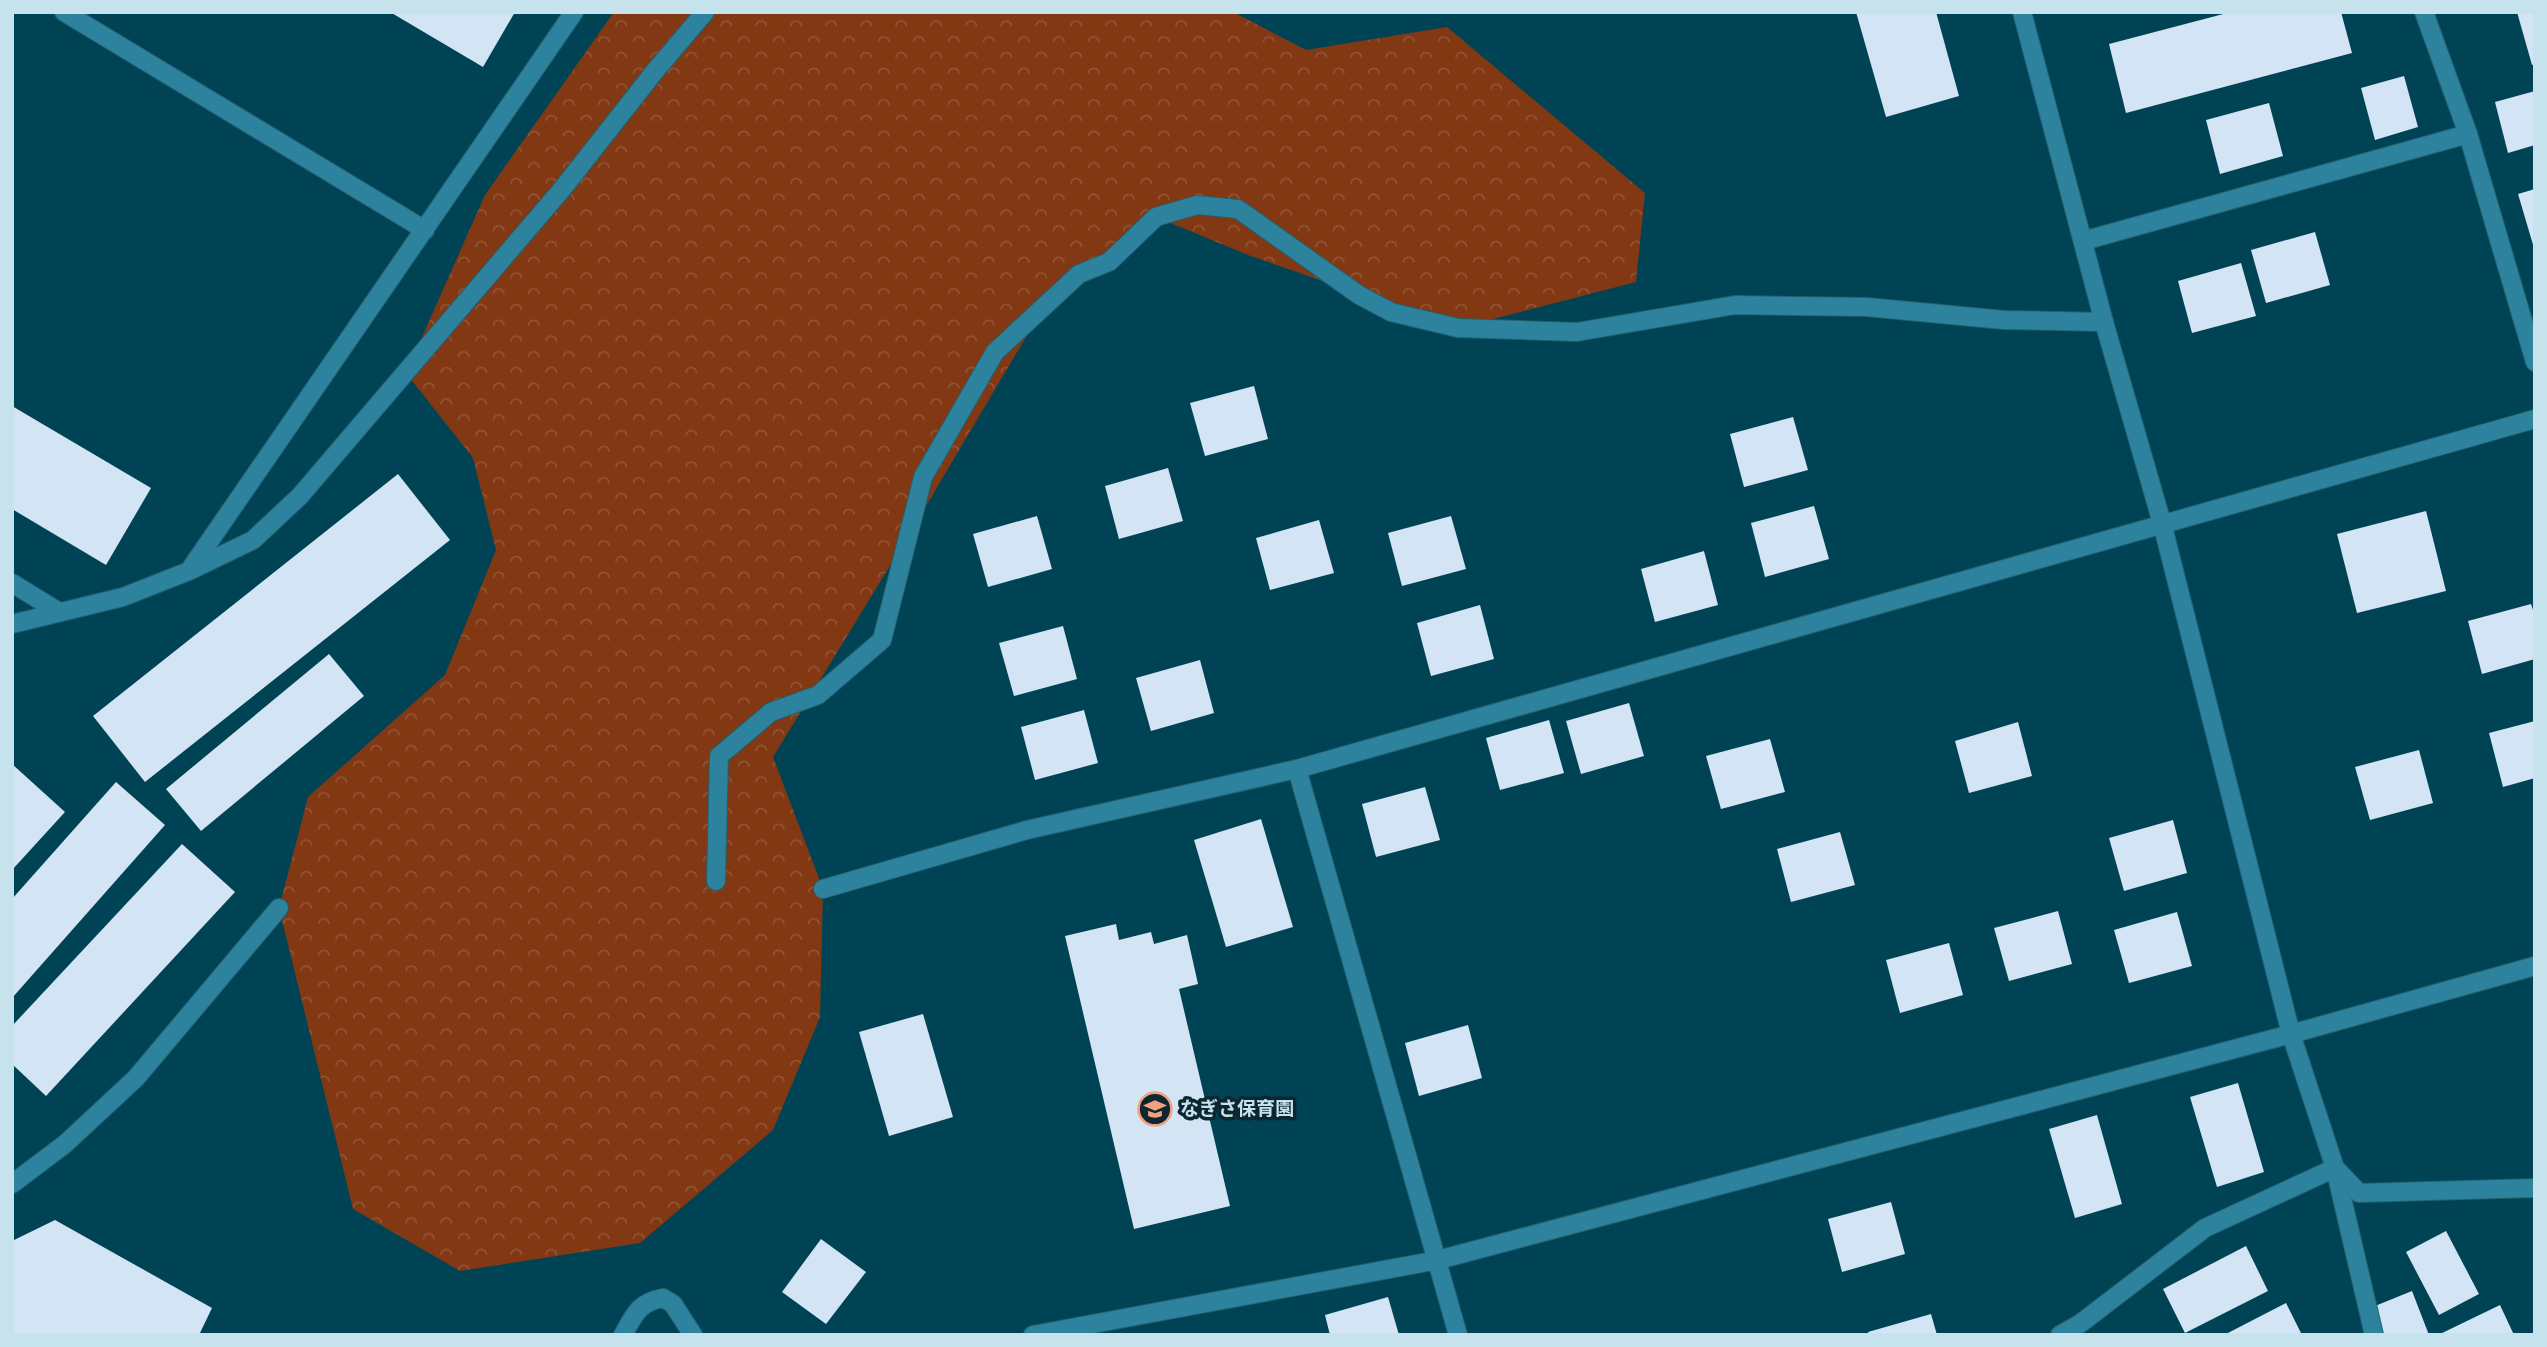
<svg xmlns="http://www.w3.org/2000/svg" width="2547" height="1347" font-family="'Sofia Sans Condensed','Noto Sans JP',sans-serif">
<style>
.forest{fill:url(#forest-crowns)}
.building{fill:#d3e5f4}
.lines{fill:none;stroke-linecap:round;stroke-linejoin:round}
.minor-casing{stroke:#246070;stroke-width:20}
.minor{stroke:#2d829d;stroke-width:18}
.labels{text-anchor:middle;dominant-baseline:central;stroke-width:7;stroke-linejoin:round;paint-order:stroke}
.poi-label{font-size:19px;font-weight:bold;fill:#c6e2ed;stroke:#0e262f;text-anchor:start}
</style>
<defs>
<pattern id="forest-crowns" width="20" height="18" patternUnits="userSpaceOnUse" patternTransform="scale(1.75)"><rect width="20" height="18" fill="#813813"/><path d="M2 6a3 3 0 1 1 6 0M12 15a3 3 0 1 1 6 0" fill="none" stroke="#915436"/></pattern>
</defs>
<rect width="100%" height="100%" fill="#004355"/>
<path class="forest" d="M614 12H1233L1306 50 1447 27 1645 193 1636 282 1458 328 1248 255 1156 217 1045 305 907 538 773 757 823 889 820 1017 773 1130 640 1243 460 1271 353 1209 279 908 308 797 445 675 496 550 473 458 406 373 485 195Z"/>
<g class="building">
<path d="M390 12H515L483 67Z"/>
<path d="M1856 12H1936L1959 96 1886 117Z"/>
<path d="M2231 12H2341L2352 53 2126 113 2109 44Z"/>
<path d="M2517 12H2535V64L2532 65Z"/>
<path d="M2404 76 2418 127 2375 140 2361 88Z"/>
<path d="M2535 91V145L2508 153 2495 102Z"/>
<path d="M2269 103 2283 156 2220 174 2206 120Z"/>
<path d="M2535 189V248H2534L2518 194Z"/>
<path d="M2315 232 2330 285 2266 303 2251 250Z"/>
<path d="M2241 263 2256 316 2192 333 2178 281Z"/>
<path d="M1254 386 1268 439 1205 456 1190 403Z"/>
<path d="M12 406 151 488 106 565 12 509Z"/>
<path d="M1793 417 1808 470 1744 487 1730 434Z"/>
<path d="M1168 468 1183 521 1119 539 1105 486Z"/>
<path d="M398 474 450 540 145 782 93 716Z"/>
<path d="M1814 506 1829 559 1765 577 1751 523Z"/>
<path d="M2426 511 2446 591 2357 613 2337 534Z"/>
<path d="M1037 516 1052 569 988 587 973 534Z"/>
<path d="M1451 516 1466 569 1402 586 1388 533Z"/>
<path d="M1319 520 1334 573 1270 590 1256 538Z"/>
<path d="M1704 551 1718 605 1655 622 1641 569Z"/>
<path d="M2531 604 2535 616V659L2482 674 2468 621Z"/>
<path d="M1480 605 1494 659 1431 676 1417 623Z"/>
<path d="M1063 626 1077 679 1014 696 999 643Z"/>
<path d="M329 654 364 696 201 831 166 789Z"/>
<path d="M1200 660 1214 713 1151 731 1136 678Z"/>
<path d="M1629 703 1644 756 1581 774 1566 721Z"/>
<path d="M1084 710 1098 763 1035 780 1021 727Z"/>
<path d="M1549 720 1564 773 1500 790 1486 738Z"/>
<path d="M2535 721V778L2503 787 2489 733Z"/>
<path d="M2018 722 2032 776 1969 793 1955 741Z"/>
<path d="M1770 739 1785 792 1721 809 1706 756Z"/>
<path d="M2419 750 2433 803 2370 820 2355 767Z"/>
<path d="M12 764 65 812 12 870Z"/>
<path d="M116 782 165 825 12 998V899Z"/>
<path d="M1425 787 1440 840 1376 857 1362 804Z"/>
<path d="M1261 819 1293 927 1226 947 1194 840Z"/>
<path d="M2173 820 2187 873 2124 891 2109 838Z"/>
<path d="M1840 832 1855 885 1791 902 1777 849Z"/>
<path d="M182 844 235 892 46 1096 12 1064V1026Z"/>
<path d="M2058 911 2072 964 2009 981 1994 928Z"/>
<path d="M2177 912 2192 966 2129 983 2114 930Z"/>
<path d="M1116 924 1119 940 1151 932 1154 944 1187 935 1198 984 1179 989 1230 1206 1134 1229 1065 936Z"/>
<path d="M1949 943 1963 995 1900 1013 1886 960Z"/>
<path d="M923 1014 953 1117 889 1136 859 1032Z"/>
<path d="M1468 1025 1482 1078 1419 1096 1405 1043Z"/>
<path d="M2238 1083 2264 1172 2217 1187 2190 1097Z"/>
<path d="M2097 1115 2122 1204 2075 1218 2049 1129Z"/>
<path d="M1891 1202 1905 1254 1842 1272 1828 1219Z"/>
<path d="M55 1220 212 1308 199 1335H12V1241Z"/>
<path d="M2446 1231 2479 1294 2439 1315 2406 1252Z"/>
<path d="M821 1239 866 1272 826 1324 782 1292Z"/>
<path d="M2246 1246 2268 1291 2185 1333 2163 1289Z"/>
<path d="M2412 1291 2429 1335H2381L2370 1308Z"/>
<path d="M1388 1297 1399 1335H1330L1325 1315Z"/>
<path d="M2286 1303 2302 1335H2224Z"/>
<path d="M2500 1305 2514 1335H2438Z"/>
<path d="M1931 1314 1937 1335H1869L1868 1332Z"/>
</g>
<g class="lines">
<defs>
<g id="minor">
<path d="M64 12 425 230"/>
<path d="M2022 12 2104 322 2162 523 2291 1034 2335 1168 2374 1335"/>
<path d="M2424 12 2468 134 2535 362"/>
<path d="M2083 241 2468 134"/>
<path d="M191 568 574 12"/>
<path d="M12 583 59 612"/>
<path d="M12 624 123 597 189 571 253 540 300 496 563 188 655 71 705 12"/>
<path d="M1297 769 1458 1335"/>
<path d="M716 881 719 756 771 712 818 695 882 640 923 477 995 352 1079 274 1109 262 1156 217 1197 205 1238 209 1359 295 1391 312 1458 328 1577 332 1735 305 1867 307 2004 320 2104 322"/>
<path d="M823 889 1027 830 1297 769 2535 419"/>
<path d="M12 1184 65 1144 136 1078 279 908"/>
<path d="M623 1335C634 1315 639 1302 663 1298L673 1304 693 1335"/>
<path d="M1033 1335 1438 1260 2291 1034 2535 966"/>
<path d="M2060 1335 2081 1323 2205 1228 2335 1168 2359 1193 2535 1188"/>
</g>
</defs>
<use href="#minor" class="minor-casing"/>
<use href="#minor" class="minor"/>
</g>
<defs>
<symbol id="school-ring" viewBox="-11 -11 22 22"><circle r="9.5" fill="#0e262f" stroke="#f2a17e" stroke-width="1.5"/><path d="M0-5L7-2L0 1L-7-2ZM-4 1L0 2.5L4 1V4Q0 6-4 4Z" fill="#f2a17e"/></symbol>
</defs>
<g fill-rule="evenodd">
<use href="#school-ring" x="1136" y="1090" width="38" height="38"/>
</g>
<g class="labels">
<g class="poi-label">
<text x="1180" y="1109">なぎさ保育園</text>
</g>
</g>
<rect width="2547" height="1347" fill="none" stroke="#c6e2ed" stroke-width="28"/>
</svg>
